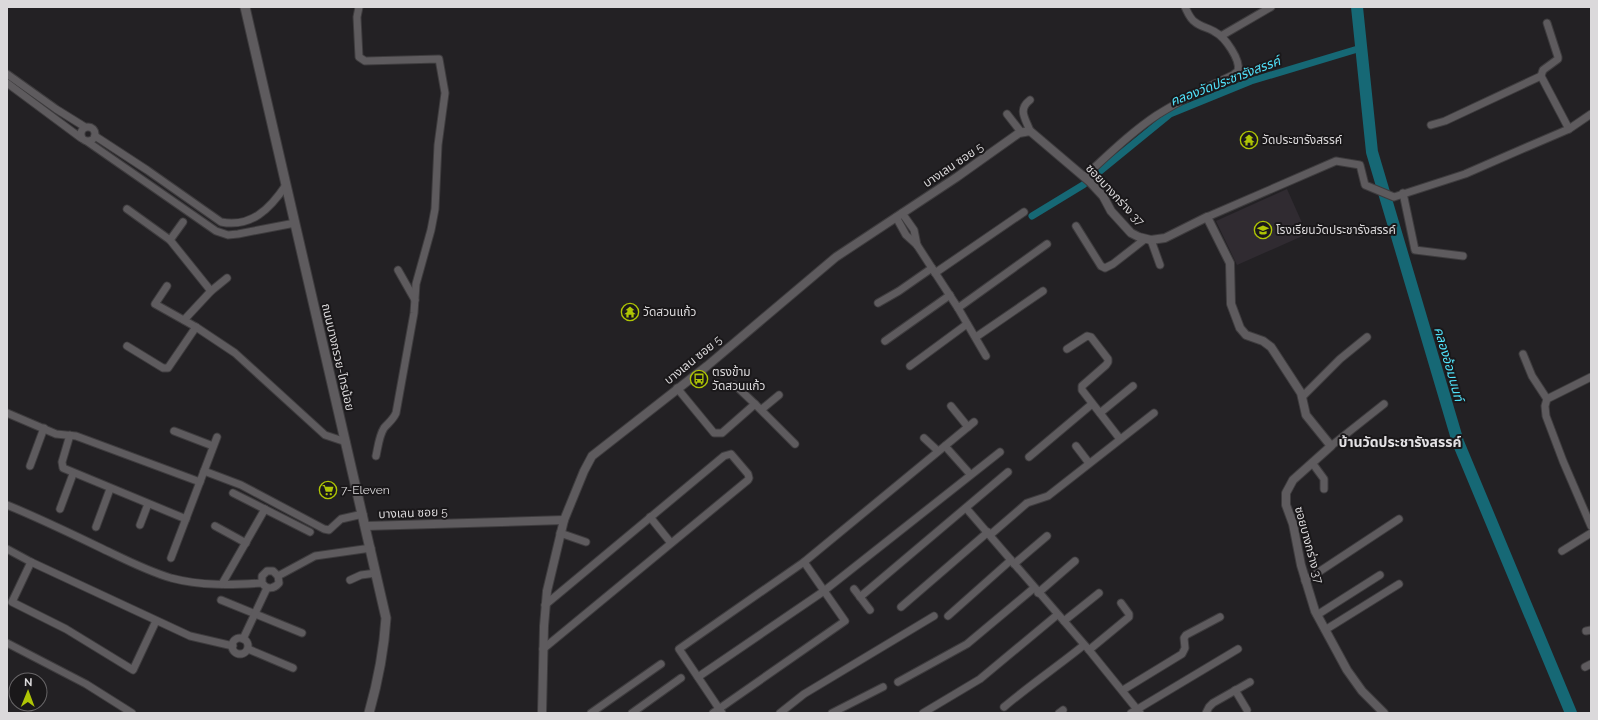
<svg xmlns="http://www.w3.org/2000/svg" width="1598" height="720" font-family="Raleway,'Noto Sans Thai',sans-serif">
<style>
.built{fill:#302b31}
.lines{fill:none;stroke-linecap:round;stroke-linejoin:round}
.canal{stroke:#166875;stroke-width:7}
.river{stroke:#166875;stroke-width:12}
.minor-casing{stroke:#3e3c3e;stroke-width:9}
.tertiary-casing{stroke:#3e3c3e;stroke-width:10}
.secondary-casing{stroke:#3e3c3e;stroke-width:11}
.minor{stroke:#5e5b5e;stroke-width:7}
.tertiary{stroke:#5e5b5e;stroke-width:8}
.secondary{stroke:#5e5b5e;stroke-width:9}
.labels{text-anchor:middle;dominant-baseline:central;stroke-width:4;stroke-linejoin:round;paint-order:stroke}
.poi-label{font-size:12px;fill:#dbd9db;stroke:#1a181a;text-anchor:start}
.street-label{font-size:12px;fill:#dbd9db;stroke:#1a181a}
.water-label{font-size:13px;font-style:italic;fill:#51e2fa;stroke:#1a181a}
.quarter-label{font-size:14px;font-weight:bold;fill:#e3e1e4;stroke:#1a181a}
</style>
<rect width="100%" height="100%" fill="#232124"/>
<path class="built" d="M1287 189 1307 234 1237 265 1216 221Z"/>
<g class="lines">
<path class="canal" d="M1032 216 1083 185 1170 114 1251 81 1361 48"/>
<path class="river" d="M1357 7 1372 152 1458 442 1571 713"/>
<defs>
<g id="minor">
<path d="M359 7 357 17 359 57 365 61 439 59 445 93 438 145 435 209 431 230 416 284 414 313 396 413C393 420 388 423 384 428 379 436 378 447 376 456"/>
<path d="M1547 23 1558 57V59L1543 70 1541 76 1569 129"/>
<path d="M1221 36 1271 7"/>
<path d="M7 74 56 109 85 127"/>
<path d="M7 83 81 138"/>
<path d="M1030 100C1017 110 1026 119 1030 131"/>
<path d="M1007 114 1021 132"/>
<path d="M1431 125 1445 121 1541 76"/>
<circle cx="88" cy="134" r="7"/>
<path d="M95 136 147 170 221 222C251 228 270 209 286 185"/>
<path d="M88 142 216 231 228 235 238 234 295 223"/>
<path d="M1084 177C1107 156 1130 133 1157 115 1181 100 1207 87 1233 75L1238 71C1241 60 1225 37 1215 32 1209 28 1201 27 1195 22 1190 19 1188 13 1185 7"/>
<path d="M1403 193 1415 250 1463 256"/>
<path d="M127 209 170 240 211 291"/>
<path d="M902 213 914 230 917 245"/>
<path d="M896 217 906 235 917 245 958 308 1047 244"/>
<path d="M1207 217 1336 161 1360 165 1365 185 1394 197 1465 174 1527 147 1569 129 1591 114"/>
<path d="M1076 226 1101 266 1105 268 1113 264 1145 239"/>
<path d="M170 240 183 222"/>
<path d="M1151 240 1160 265"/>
<path d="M398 270 415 300"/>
<path d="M935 273 1024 212"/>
<path d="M167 286 155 304 196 327 235 353 325 435 346 442"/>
<path d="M878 303 899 291 932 268"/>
<path d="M958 308 986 356"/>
<path d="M184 320 211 291 227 278"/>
<path d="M976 337 1043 291"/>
<path d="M885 341 950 295"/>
<path d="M127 346 163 368H168L196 327"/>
<path d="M1067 349 1087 336 1091 337 1108 359V362L1106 365 1082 386V390L1120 439"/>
<path d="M1523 354 1532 376 1547 399"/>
<path d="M910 366 967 324"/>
<path d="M1591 377 1547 399 1545 406 1546 416 1563 461 1591 526"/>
<path d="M735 385 755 404"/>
<path d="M677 388 714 433H722L755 404 795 444"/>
<path d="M1302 397 1340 359 1367 337"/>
<path d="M951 406 968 427"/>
<path d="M762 409 779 395"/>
<path d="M7 413 56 434 76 436 200 482"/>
<path d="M1100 413 1133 386"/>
<path d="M174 431 213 446"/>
<path d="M70 435 62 462 63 468 186 519"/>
<path d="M924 438 938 451"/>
<path d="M945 446 970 474"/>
<path d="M1076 446 1089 463"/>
<path d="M1331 446 1384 404"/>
<path d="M1029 457 1092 404"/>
<path d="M1313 464 1324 479V489"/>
<path d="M30 466 44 428"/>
<path d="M204 471 241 485 324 529 329 530 341 519 363 514"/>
<path d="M233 493 310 532"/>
<path d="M7 505C39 518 70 533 101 548 124 559 147 571 171 578 201 586 232 585 262 583 267 590 274 589 279 583L278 576 273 571H267L262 576V583"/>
<path d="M966 508 1089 650 1140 713"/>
<path d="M60 509 73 474"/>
<path d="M650 517 671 543"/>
<path d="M140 525 148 504"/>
<path d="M215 526 246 543"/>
<path d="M96 527 110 489"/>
<path d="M560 533 586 542"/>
<path d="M990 535 1027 503 1048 496 1154 413"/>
<path d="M7 549 31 562 190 636 233 646"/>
<path d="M1562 551 1591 533"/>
<path d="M171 558 217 437"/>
<path d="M31 562 12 602 66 629 133 670 156 621"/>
<path d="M1014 564 1047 536"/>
<path d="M278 576 315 556 371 548"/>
<path d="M350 580 361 575 376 573"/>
<path d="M1305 581 1399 519"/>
<path d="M222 584 265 509"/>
<path d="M854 589 870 610"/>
<path d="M1038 593 1075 561"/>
<path d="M860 597 1008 472"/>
<path d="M221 600 302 633"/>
<path d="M901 607 988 532"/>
<path d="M1317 615 1380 575"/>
<path d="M948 616 1011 560"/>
<path d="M1064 621 1099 593"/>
<path d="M1325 630 1399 584"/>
<path d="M1586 631 1591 630"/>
<circle cx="240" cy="646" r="8"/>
<path d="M243 639 267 588"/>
<path d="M7 643 86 684 132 713"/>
<path d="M248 649 293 668"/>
<path d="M543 649 748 480 749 478 748 474 731 454 724 456 545 605"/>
<path d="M1089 650 1129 617V614L1121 603"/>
<path d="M1585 667 1591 664"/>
<path d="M698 677 824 591 1000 452"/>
<path d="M898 682 967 644 1034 588"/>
<path d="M1123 690 1182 654 1185 648 1184 638 1186 635 1220 617"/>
<path d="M1235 690 1247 710"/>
<path d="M1004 707C1030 685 1058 666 1084 645"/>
<path d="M591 713 661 664"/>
<path d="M632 713 681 678"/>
<path d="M713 713 845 621 804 562"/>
<path d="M722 713 679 649 804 562 974 422"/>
<path d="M780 713 804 694 934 616"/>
<path d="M832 713 883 687"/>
<path d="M923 713 980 679 1057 615"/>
<path d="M1059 713 1063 710"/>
<path d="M1131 713 1238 649"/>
<path d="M1206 713 1209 707 1213 703 1250 682"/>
</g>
<g id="tertiary">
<path d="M366 526 564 520"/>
<path d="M542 713 544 626 547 591 564 520 584 471 592 456 707 366 836 257 957 177 1019 133 1030 131 1090 182 1103 196 1111 211 1131 233 1139 237 1151 240 1165 238 1207 217 1230 263 1231 304 1240 328 1246 335 1263 341 1271 347 1301 393 1306 415 1331 446 1293 480 1286 493V505L1293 524 1301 565 1315 611 1347 670 1362 691 1384 713"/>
</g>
<path id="secondary" d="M245 7 386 618C384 651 378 681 369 713"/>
</defs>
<use href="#minor" class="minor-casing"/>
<use href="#tertiary" class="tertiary-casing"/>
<use href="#secondary" class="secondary-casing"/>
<use href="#minor" class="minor"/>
<use href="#tertiary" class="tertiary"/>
<use href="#secondary" class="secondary"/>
</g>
<defs>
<symbol id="temple-ring" viewBox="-11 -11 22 22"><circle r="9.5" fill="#1a181a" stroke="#afc505" stroke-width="1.5"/><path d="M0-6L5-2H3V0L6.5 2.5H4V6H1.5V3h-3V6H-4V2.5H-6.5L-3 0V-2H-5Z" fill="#afc505"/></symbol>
<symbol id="school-ring" viewBox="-11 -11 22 22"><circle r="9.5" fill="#1a181a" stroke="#afc505" stroke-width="1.5"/><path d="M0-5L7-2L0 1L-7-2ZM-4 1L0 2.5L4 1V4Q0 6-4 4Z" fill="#afc505"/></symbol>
<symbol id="bus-ring" viewBox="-11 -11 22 22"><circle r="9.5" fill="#1a181a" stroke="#afc505" stroke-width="1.5"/><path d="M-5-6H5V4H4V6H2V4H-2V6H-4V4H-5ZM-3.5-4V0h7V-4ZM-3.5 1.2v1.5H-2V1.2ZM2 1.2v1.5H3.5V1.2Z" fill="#afc505"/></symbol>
<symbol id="supermarket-ring" viewBox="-11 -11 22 22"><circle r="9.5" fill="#1a181a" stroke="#afc505" stroke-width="1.5"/><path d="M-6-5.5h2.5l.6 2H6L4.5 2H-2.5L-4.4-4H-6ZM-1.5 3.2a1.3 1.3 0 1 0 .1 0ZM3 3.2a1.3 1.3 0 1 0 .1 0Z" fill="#afc505"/></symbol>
</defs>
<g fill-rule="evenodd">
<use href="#temple-ring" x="1239" y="130" width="20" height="20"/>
<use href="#school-ring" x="1253" y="220" width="20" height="20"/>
<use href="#temple-ring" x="620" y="302" width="20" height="20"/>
<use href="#bus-ring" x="689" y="369" width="20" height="20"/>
<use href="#supermarket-ring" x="318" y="480" width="20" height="20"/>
</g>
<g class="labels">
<g class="poi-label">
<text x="1262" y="140">วัดประชารังสรรค์</text>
<text x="1276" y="230">โรงเรียนวัดประชารังสรรค์</text>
<text x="643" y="312">วัดสวนแก้ว</text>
<text x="712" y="372">ตรงข้าม<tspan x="712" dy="14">วัดสวนแก้ว</tspan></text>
<text x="341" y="490">7-Eleven</text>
</g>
<g class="street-label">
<text transform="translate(953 165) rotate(-34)">บางเลน ซอย 5</text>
<text transform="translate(1115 195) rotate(47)">ซอยบางกร่าง 37</text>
<text transform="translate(338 357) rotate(77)">ถนนบางกรวย-ไทรน้อย</text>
<text transform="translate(693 360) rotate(-39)">บางเลน ซอย 5</text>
<text transform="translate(413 513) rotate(-2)">บางเลน ซอย 5</text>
<text transform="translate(1309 545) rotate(75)">ซอยบางกร่าง 37</text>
</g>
<g class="water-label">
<text transform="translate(1225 81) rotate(-21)">คลองวัดประชารังสรรค์</text>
<text transform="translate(1449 364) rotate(74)">คลองอ้อมนนท์</text>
</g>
<g class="quarter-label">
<text x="1400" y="442">บ้านวัดประชารังสรรค์</text>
</g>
</g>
<rect width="1598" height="720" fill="none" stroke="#dbd9db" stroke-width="16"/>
<g transform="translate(28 692) rotate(1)"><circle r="19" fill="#1a181a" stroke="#676567"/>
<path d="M0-3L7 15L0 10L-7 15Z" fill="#afc505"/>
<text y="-6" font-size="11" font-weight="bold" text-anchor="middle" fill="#dbd9db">N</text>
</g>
</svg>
